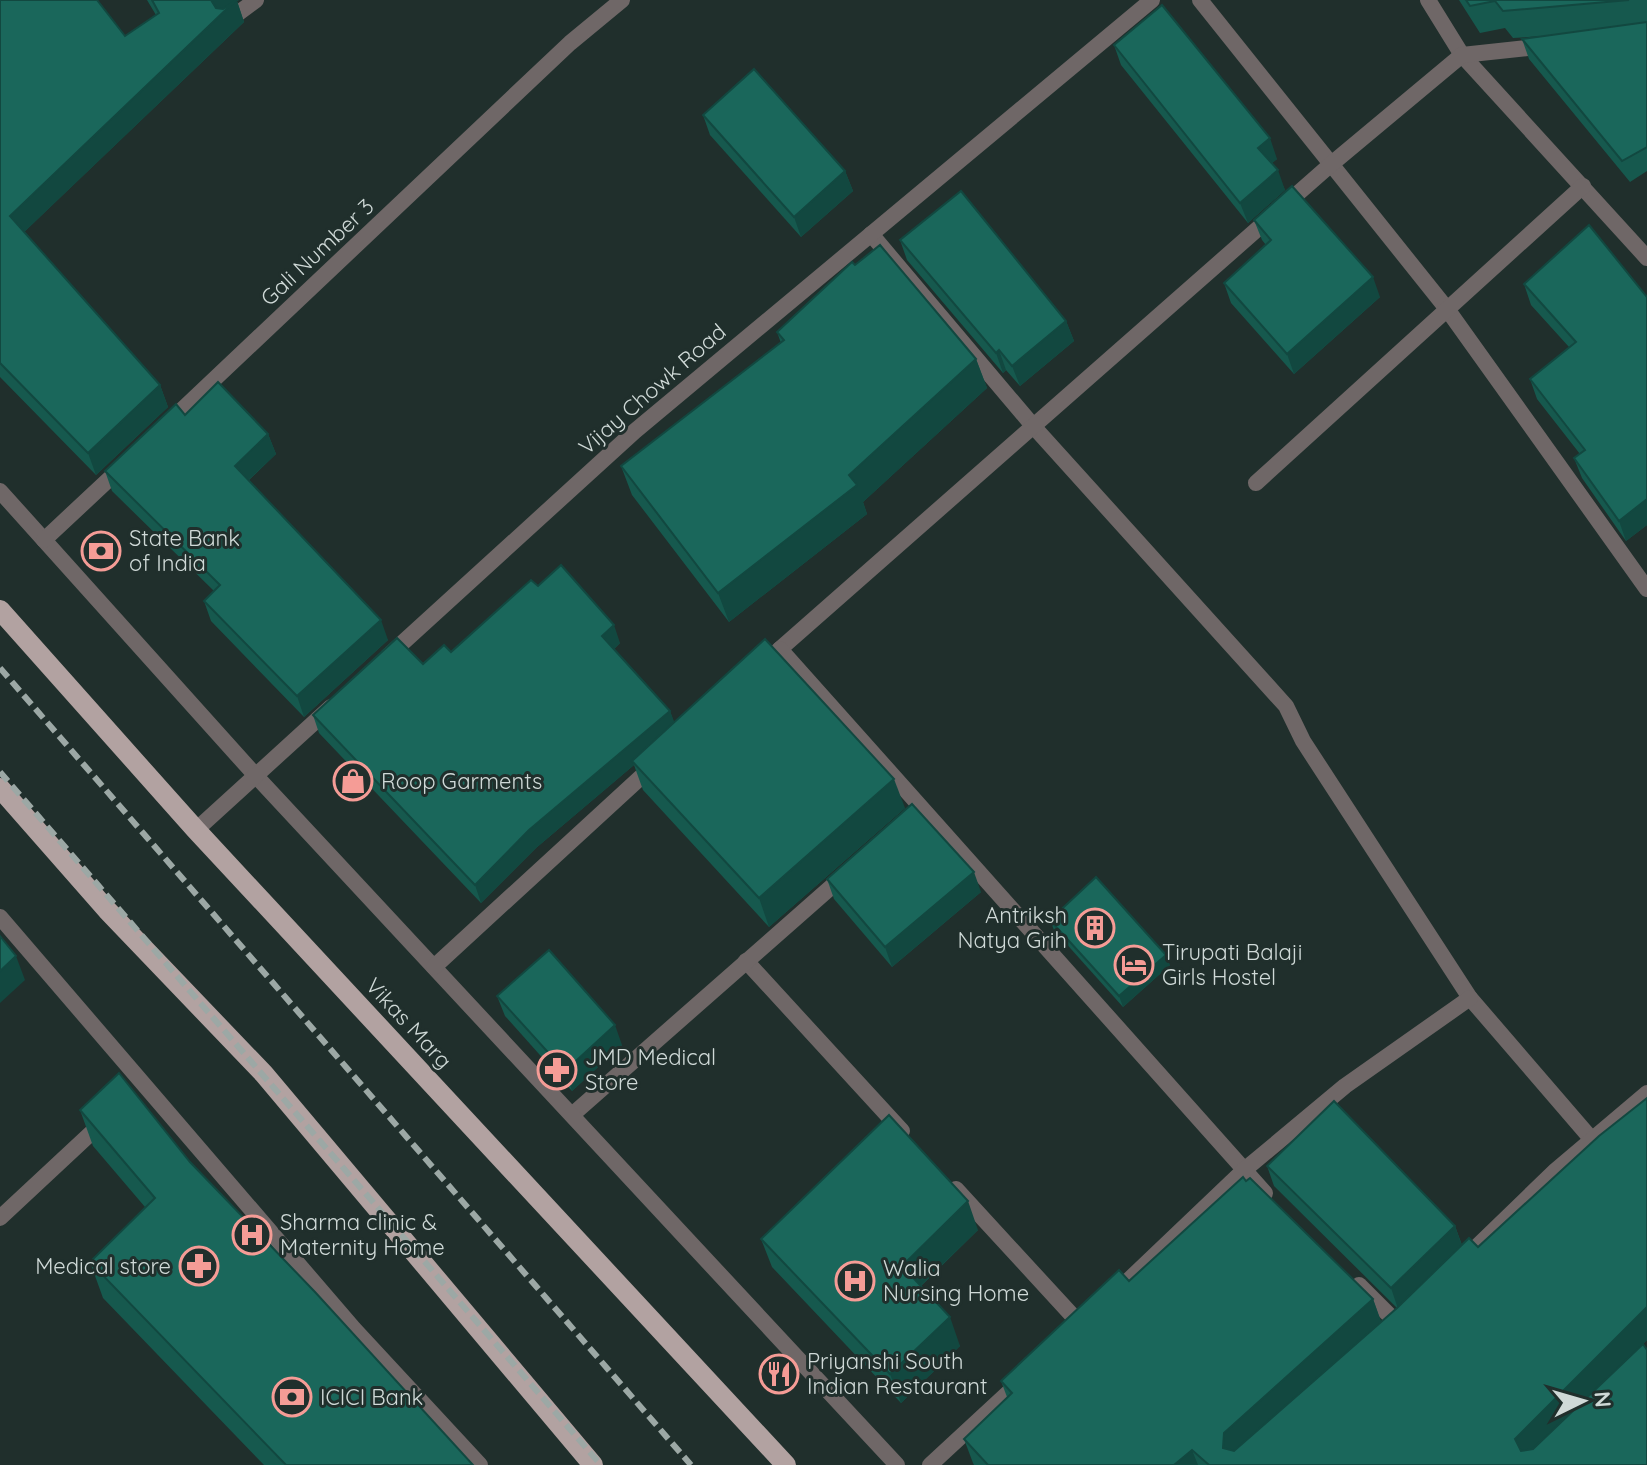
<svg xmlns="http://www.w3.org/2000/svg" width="1647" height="1465" font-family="Quicksand,sans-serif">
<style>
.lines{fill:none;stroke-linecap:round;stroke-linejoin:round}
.lane{stroke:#6f6767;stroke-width:16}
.street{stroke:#6f6767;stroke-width:16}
.primary{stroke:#b2a2a1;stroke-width:20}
.rail{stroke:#9ca8a5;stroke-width:6;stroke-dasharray:12 6;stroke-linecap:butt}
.wall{fill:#16594e}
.shaded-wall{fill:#124840}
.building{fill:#1a675b;stroke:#124840;stroke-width:2}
.labels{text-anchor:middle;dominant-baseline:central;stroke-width:6;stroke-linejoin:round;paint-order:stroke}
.street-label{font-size:22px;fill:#cfd9d7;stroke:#202f2c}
.poi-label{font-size:22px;fill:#cfd9d7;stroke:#202f2c;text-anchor:start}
</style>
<rect width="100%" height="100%" fill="#202f2c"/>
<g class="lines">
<g class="lane">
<path d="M746 961 902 1131"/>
<path d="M572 1115 847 873"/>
<path d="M956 1189 1081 1325"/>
</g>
<g class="street">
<path d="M1200 0 1447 309 1647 589"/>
<path d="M1428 0 1462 55 1647 258"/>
<path d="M229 20 256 0"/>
<path d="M871 234 1034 427 1286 706 1303 741 1470 998 1594 1142"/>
<path d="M168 423 570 43 622 0"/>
<path d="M1256 483 1583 186"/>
<path d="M0 491 256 776 897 1465"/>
<path d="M44 540 122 467"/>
<path d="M780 649 1329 166 1462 55 1546 46"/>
<path d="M387 657 635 431 1152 0"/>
<path d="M763 666 780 649 1265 1193"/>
<path d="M196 830 331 707"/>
<path d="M0 917 354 1329 480 1465"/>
<path d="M434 967 654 765"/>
<path d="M0 1218 104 1121"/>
<path d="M1462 1261 1556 1170 1647 1093"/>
<path d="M1359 1285 1398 1324"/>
<path d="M1113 1295 1243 1171 1345 1086 1470 998"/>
<path d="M930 1465 1023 1379"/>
</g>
<g class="primary">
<path d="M0 610 196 830 786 1465"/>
<path d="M0 788 107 910 264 1074 593 1465"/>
</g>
<g class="rail">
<path d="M0 668 691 1465"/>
<path d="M0 772 601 1465"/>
</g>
</g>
<g class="wall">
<path d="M0 0 125 36 156 15 147 0H239L237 1 244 22 24 232 160 385 168 407 96 475 0 377Z"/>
<path d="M1459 0H1647V171L1630 182 1529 59 1522 39 1543 36 1513 38 1505 28 1480 33Z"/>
<path d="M1114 45 1277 159 1272 163 1285 190 1248 223 1121 65Z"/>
<path d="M703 115 845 171 853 191 801 237 710 135Z"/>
<path d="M1254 220 1380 297 1294 374 1231 303 1224 283 1266 245 1262 240Z"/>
<path d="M900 240 1066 321 1074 341 1020 386 1006 370 1003 373 907 260Z"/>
<path d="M855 265 976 359 987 388 863 502 867 514 729 622 632 495 621 466 781 343 777 332Z"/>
<path d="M1524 284 1647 297V525L1626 541 1582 478 1574 458 1580 454 1537 399 1530 379 1569 347 1531 305Z"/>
<path d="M185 415 268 434 276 454 249 480 388 640 304 717 211 621 204 601 214 591 112 491 105 471Z"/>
<path d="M538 586 620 643 614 649 670 711 674 723 905 808 769 927 643 790 634 765 536 848 481 903 319 733 313 715 451 652Z"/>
<path d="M827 879 981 892 892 967 834 899Z"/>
<path d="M1050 920 1170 965 1123 1007 1054 930Z"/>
<path d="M497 996 622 1045 572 1091 505 1016Z"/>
<path d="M1647 1098V1340L1643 1344 1647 1465H974L973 1463 964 1439 1007 1397 1001 1381 1129 1281 1373 1299 1381 1322 1397 1308 1274 1186 1267 1166 1455 1226 1462 1245 1478 1247Z"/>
<path d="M80 1110 190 1162 473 1465H264L103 1298 90 1262 145 1207 93 1146Z"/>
<path d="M978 1230 921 1286 960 1346 901 1403 772 1267 761 1239Z"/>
</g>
<g class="shaded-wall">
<path d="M211 0H239L237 1 244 22 18 238 10 216Z"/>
<path d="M1270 138 1277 159 1266 168 1258 148Z"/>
<path d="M1278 170 1285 190 1248 223 1240 203Z"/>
<path d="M845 171 853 191 801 237 794 217Z"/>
<path d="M1373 277 1380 297 1294 374 1287 354Z"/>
<path d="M1066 321 1074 341 1020 386 1012 366Z"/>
<path d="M999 350 1006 370 1003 373 996 353Z"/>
<path d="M976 359 987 388 863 502 867 514 729 622 718 593 849 475Z"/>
<path d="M160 385 168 407 96 475 88 453Z"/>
<path d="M268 434 276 454 242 486 235 466Z"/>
<path d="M1647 499V525L1626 541 1619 521Z"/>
<path d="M381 620 388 640 304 717 297 696Z"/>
<path d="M614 625 620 643 609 654 602 636Z"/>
<path d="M670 711 677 729 632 761 634 765 536 848 481 903 475 885 529 830Z"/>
<path d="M894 779 905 808 769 927 759 898Z"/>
<path d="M974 872 981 892 892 967 885 947Z"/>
<path d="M1166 955 1170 965 1123 1007 1119 996Z"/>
<path d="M16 956 25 980 0 1003V971Z"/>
<path d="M615 1025 622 1045 572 1091 565 1071Z"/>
<path d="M968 1201 978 1230 912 1294 902 1266Z"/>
<path d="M1455 1226 1462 1246 1398 1309 1391 1288Z"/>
<path d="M1373 1299 1382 1324 1232 1465 1223 1448 1224 1433Z"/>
<path d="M1647 1307V1340L1523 1463 1515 1439Z"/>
<path d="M950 1317 960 1346 901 1403 890 1374Z"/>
<path d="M1192 1450 1198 1465H1174Z"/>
</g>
<g class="building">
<path d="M0 0H97L125 36 159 13 152 0H211L216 8 223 9 236 0 10 216 160 385 88 453 0 363Z"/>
<path d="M1466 0H1629L1503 11 1495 1 1470 6Z"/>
<path d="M1162 5 1270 138 1258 148 1278 170 1240 203 1114 45Z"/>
<path d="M1647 22V147L1622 161 1522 39Z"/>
<path d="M754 69 845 171 794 217 703 115Z"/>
<path d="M1292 186 1373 277 1287 354 1224 283 1271 240 1254 220Z"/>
<path d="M961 191 1066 321 1012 366 999 350 996 353 900 240Z"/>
<path d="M1589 225 1647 297V499L1619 521 1574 458 1585 450 1530 379 1576 342 1524 284Z"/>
<path d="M880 245 976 359 849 475 857 485 718 593 621 466 784 340 777 332 852 262 855 265Z"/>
<path d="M218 382 268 434 235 466 381 620 297 696 204 601 220 585 105 471 176 404 185 415Z"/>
<path d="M561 565 614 625 602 636 670 711 529 830 475 885 313 715 397 638 423 664 444 645 451 652 531 580 538 586Z"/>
<path d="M765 639 894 779 759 898 632 761Z"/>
<path d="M912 804 974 872 885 947 827 879Z"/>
<path d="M1096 877 1166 955 1119 996 1050 920Z"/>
<path d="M0 936 16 956 0 971Z"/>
<path d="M549 950 615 1025 565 1071 497 996Z"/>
<path d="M119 1073 190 1162 315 1292 473 1465H286L90 1262 155 1198 80 1110Z"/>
<path d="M1647 1098V1307L1515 1439 1521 1451 1533 1449 1643 1344 1647 1350V1465H1209L1192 1450 1174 1465H988L964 1439 1012 1393 1001 1381 1119 1270 1129 1281 1243 1177 1246 1181 1250 1178 1373 1299 1224 1433 1223 1448 1234 1451 1397 1308 1469 1238 1478 1247 1599 1136Z"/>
<path d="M1334 1101 1455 1226 1391 1288 1267 1166Z"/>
<path d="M889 1115 968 1201 902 1266 950 1317 890 1374 761 1239Z"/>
</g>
<defs>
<symbol id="bank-ring" viewBox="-11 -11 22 22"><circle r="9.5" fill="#202f2c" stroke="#f59c96" stroke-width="1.5"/><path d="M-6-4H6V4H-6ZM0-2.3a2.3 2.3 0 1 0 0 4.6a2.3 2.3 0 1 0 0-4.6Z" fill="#f59c96"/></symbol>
<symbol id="shop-ring" viewBox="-11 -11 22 22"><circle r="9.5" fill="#202f2c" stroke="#f59c96" stroke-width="1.5"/><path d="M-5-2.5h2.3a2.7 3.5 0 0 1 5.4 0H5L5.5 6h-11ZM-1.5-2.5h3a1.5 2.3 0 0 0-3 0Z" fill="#f59c96"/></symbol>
<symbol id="building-ring" viewBox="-11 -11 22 22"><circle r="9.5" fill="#202f2c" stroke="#f59c96" stroke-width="1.5"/><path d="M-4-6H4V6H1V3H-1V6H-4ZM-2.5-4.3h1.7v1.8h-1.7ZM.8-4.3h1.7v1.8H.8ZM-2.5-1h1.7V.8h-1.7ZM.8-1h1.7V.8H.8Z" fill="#f59c96"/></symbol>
<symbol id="hotel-ring" viewBox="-11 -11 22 22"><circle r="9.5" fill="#202f2c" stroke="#f59c96" stroke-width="1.5"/><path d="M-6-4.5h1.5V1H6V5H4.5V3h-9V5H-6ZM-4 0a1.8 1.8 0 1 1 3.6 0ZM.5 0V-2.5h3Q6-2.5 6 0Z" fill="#f59c96"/></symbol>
<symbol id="pharmacy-ring" viewBox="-11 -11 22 22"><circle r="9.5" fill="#202f2c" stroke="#f59c96" stroke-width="1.5"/><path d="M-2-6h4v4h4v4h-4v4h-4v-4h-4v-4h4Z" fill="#f59c96"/></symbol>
<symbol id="hospital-ring" viewBox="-11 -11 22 22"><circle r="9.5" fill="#202f2c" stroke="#f59c96" stroke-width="1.5"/><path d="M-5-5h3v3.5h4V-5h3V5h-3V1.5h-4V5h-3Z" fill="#f59c96"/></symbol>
<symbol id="restaurant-ring" viewBox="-11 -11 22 22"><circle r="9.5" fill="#202f2c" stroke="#f59c96" stroke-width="1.5"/><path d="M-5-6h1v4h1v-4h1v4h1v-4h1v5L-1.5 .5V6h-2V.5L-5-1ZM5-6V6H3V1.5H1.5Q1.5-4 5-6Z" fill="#f59c96"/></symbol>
</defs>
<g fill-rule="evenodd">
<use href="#bank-ring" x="79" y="529" width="44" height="44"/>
<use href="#shop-ring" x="331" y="759" width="44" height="44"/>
<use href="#building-ring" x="1073" y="906" width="44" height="44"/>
<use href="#hotel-ring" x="1112" y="943" width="44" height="44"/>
<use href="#pharmacy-ring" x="535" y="1048" width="44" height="44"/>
<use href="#hospital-ring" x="230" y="1213" width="44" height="44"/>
<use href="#pharmacy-ring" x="177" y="1244" width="44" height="44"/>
<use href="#hospital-ring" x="833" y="1259" width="44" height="44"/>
<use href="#restaurant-ring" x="757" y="1352" width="44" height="44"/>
<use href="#bank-ring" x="270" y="1375" width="44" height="44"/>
</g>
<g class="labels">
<g class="street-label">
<text transform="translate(317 252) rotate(-43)">Gali Number 3</text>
<text transform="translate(652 389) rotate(-41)">Vijay Chowk Road</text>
<text transform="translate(409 1023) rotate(47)">Vikas Marg</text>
</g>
<g class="poi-label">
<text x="129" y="538">State Bank<tspan x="129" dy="25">of India</tspan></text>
<text x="381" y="781">Roop Garments</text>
<text x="1067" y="915" text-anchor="end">Antriksh<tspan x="1067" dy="25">Natya Grih</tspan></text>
<text x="1162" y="952">Tirupati Balaji<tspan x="1162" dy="25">Girls Hostel</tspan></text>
<text x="585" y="1057">JMD Medical<tspan x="585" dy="25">Store</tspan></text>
<text x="280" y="1222">Sharma clinic &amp;<tspan x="280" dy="25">Maternity Home</tspan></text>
<text x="171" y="1266" text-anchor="end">Medical store</text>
<text x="883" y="1268">Walia<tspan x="883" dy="25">Nursing Home</tspan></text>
<text x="807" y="1361">Priyanshi South<tspan x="807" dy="25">Indian Restaurant</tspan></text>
<text x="320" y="1397">ICICI Bank</text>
</g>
</g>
<g transform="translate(1583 1401) rotate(85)" stroke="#202f2c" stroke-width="6" paint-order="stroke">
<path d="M0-6L14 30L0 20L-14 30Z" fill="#cfd9d7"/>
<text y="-12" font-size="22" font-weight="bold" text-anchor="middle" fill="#cfd9d7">N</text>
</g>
</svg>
